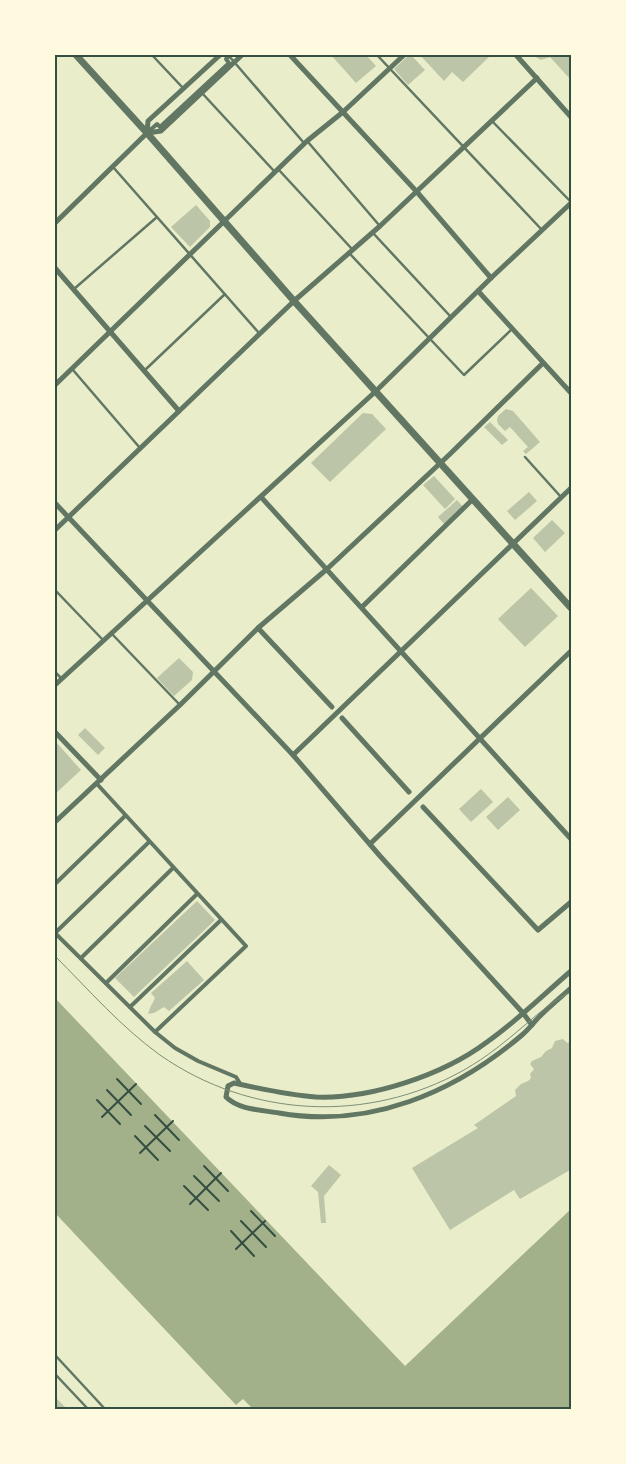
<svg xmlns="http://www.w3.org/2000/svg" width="626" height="1464" font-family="'Sofia Sans Condensed',sans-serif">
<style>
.water{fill:#a3b18a}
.building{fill:#bcc5a7}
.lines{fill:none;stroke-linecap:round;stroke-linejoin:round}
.path{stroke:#344e41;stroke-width:2}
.service{stroke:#617663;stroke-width:2.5}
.pedestrian{stroke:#617663;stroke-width:4}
.minor{stroke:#617663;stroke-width:5}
.tertiary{stroke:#617663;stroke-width:7}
.tram{stroke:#7c8e77;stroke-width:1}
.neatline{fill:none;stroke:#344e41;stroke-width:2}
</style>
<rect width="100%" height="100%" fill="#e9edc9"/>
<path class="water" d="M55 998 405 1366 571 1209V1409H253L243 1399 236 1405 55 1213Z"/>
<g class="building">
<path d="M331 55H366L376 66 356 83Z"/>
<path d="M409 55H411L425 70 408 85 394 69Z"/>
<path d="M420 55H491L463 82 452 72 444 81Z"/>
<path d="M532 55H571V80L550 57 541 60Z"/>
<path d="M196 205 210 221V227L190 247 171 227Z"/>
<path d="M506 409 513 411 540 442 526 454 523 451 528 447 510 427 505 431 498 424 497 420 498 416Z"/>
<path d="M363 413 372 414 386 429 330 482 311 463Z"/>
<path d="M490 422 508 440 502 445 484 427Z"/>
<path d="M434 476 455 499 445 509 423 485Z"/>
<path d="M529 492 537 501 515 520 507 511Z"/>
<path d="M457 500 464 508 445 525 438 517Z"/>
<path d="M552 520 565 533 545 552 533 538Z"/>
<path d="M531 588 558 616 525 647 498 619Z"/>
<path d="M179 658 193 672 192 680 174 696 157 678Z"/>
<path d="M85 728 105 748 98 755 78 735Z"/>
<path d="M55 741 81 770 55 794Z"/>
<path d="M481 789 493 802 471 822 459 809Z"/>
<path d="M508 797 520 810 498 830 486 817Z"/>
<path d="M197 901 215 920 134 997 115 978Z"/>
<path d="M187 961 204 980 169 1011 164 1007 154 1013 148 1014 150 1008 155 998 151 993Z"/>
<path d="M563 1039 567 1043 571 1041V1172L570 1170 520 1199 514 1190 450 1230 412 1168 478 1128 474 1125 516 1096 515 1090 521 1084 528 1081 531 1078 530 1074 534 1069 530 1064 532 1061 541 1057 546 1051 552 1048 555 1041Z"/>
<path d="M329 1165 341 1175 324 1196 326 1223H321L318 1192 311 1186Z"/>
<path d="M55 1397 67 1409H55Z"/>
</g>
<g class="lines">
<g class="path">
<path d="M117 1079 141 1104"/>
<path d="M107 1090 131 1115"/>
<path d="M97 1100 120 1124"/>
<path d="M155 1115 179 1140"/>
<path d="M102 1117 136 1084"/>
<path d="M145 1126 170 1151"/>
<path d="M135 1136 158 1160"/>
<path d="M140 1153 173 1121"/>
<path d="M204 1166 228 1191"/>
<path d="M194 1176 219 1201"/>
<path d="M184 1186 208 1210"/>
<path d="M190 1204 221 1173"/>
<path d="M251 1211 275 1236"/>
<path d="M241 1221 266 1247"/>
<path d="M231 1231 254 1256"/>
<path d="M236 1249 265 1221"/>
</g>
<g class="service">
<path d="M152 55 183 88"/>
<path d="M377 55 542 230"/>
<path d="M229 56 304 143"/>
<path d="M202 93 274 171"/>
<path d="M492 121 571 202"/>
<path d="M308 142 379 225"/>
<path d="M113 167 259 333"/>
<path d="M278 169 352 249"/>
<path d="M373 233 451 317"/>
<path d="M350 254 464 375 512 329"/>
<path d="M74 289 157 217"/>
<path d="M73 370 140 448"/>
<path d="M145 370 225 294"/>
<path d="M525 457 561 497"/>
<path d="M55 590 103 640"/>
<path d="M112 634 179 704"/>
<path d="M55 672 61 678"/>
<path d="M55 1355 105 1409"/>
<path d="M55 1374 88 1409"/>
</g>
<g class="pedestrian">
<path d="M148 132 157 124 160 127 229 63 226 59 230 55"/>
<path d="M97 784 246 946 155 1032"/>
<path d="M149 842 55 933 155 1032 175 1048 198 1061 236 1077 241 1085"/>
<path d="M55 884 125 816"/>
<path d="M81 958 173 868"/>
<path d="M106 983 197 894"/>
<path d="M130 1007 221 920"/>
</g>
<g class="minor">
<path d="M290 55 417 192 491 278"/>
<path d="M516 55 571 117"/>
<path d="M147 133 161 131 242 55"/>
<path d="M55 223 147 133 148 121 220 55"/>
<path d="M55 268 179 411"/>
<path d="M478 291 571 393"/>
<path d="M55 385 307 141 343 112 404 55"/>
<path d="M261 497 571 839"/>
<path d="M55 503 293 755 380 856 523 1013 532 1025"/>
<path d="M55 530 294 301 380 226 537 78"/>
<path d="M362 607 473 499"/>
<path d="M258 628 332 707"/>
<path d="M55 685 376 391 491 278 571 203"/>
<path d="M342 718 409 792"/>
<path d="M55 732 101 780"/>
<path d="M293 755 571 488"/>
<path d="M423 807 538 930 571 902"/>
<path d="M55 822 180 705 258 628 327 569 450 454 543 363"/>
<path d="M370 844 571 651"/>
<path d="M571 971C543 995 517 1021 487 1042 443 1075 371 1099 316 1097 288 1095 261 1089 234 1083L228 1086 226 1097C239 1110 262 1110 279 1113 369 1129 454 1093 522 1035 528 1030 534 1022 540 1016 550 1006 561 997 571 988"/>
</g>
<path class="tertiary" d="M76 55 147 133 294 301 571 608"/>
<path class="tram" d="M55 956C89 990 121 1027 160 1055 250 1118 368 1124 464 1070 487 1057 506 1041 525 1025 540 1012 554 1000 571 992"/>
</g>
<rect width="626" height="1464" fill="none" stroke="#fefae0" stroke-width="112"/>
<rect x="56" y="56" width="514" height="1352" class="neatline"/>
</svg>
